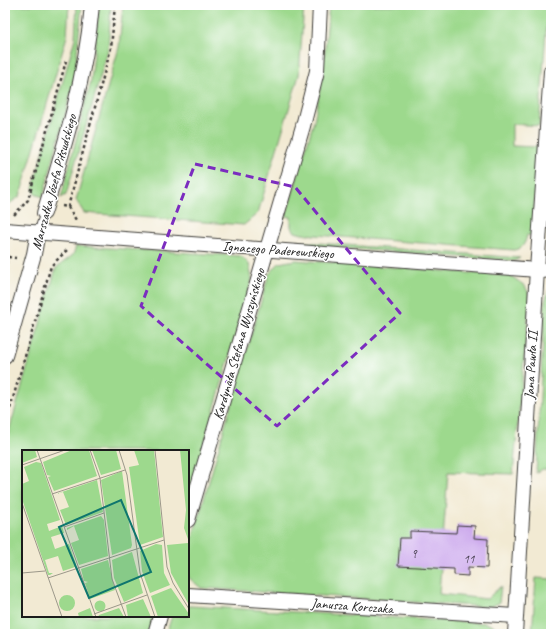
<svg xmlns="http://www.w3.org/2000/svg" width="556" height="639" font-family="Caveat,sans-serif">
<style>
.green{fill:#9dd98d;stroke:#5c7a54}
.building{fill:#cdabed}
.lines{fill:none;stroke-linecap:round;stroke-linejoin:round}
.lane-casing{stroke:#3c3b37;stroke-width:9}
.street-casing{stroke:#3c3b37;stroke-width:16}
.path{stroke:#3c3b37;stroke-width:2.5;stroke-dasharray:3 3;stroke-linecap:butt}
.lane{stroke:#fff;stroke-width:7}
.street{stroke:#fff;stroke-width:14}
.marked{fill:none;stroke:#7b2cbf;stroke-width:3;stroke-dasharray:8 5;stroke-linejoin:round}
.labels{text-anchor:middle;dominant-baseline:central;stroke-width:3;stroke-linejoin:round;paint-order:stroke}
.number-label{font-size:12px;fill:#484050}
.street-label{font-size:14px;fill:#1c1c1c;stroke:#fff}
.inset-road{fill:none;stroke:#9c988a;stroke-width:1}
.view{fill:#0f766e;fill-opacity:0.15;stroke:#0f766e;stroke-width:2}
.inset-edge{fill:none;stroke:#1c1c1c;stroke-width:2}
</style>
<rect width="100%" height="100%" fill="#fff"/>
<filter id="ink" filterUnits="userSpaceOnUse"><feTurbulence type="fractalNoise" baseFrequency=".025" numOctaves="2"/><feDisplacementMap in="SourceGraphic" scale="8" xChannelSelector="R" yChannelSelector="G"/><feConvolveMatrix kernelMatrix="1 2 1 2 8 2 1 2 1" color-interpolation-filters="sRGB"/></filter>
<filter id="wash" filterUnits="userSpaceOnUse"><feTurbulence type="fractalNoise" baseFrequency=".012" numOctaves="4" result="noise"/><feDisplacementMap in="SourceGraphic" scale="16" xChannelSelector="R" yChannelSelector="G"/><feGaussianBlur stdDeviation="0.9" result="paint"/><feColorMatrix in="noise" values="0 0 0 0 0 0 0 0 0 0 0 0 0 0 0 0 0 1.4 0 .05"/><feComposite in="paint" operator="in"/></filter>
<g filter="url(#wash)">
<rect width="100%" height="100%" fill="#f2ead3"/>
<g class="green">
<path d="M5 5H69L67 36 20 196 5 207Z"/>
<path d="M77 5H82L74 81 43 197 35 194 33 188 75 38Z"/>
<path d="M99 5H111L108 50 66 195 61 198 91 81Z"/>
<path d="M123 5H304L299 75 258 213 244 225 84 213 76 200 119 47Z"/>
<path d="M329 5H548L539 126 512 124V146L539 147 532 235H527C525 244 523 248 514 250L302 234 295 232 291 227V217L286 216 314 121 323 73Z"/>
<path d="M292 241 520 258 514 261 303 245Z"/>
<path d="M76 246 241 256 249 264 252 279 188 500V451H23V616H155L149 634H5V445L56 268 73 255Z"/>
<path d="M296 260 511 276 525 286 530 296 513 474 448 472 439 594 487 599 501 586 499 603 489 607 201 588 188 577 190 547 269 274 279 263Z"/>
<path d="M551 288V470L543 469 536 473 545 301 549 289Z"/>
<path d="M536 578 551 579V634H532Z"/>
<path d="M190 606 485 623 498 628 500 634H166L172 616H188V607Z"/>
</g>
<g id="blocks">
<path class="building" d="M457 525 475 526 474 538 488 539 487 568 468 567V576L454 575V569L398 566 400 538H410V531L456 533Z"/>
</g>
</g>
<g filter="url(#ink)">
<use href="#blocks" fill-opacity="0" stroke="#3c3b37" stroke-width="1"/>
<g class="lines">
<defs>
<path id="lane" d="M38 232 44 213"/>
<g id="street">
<path d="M44 213C65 145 86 76 92 5"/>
<path d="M5 230 551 271"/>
<path d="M5 356 34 254 38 232"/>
<path d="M188 520 303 126 317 71 320 5"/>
<path d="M188 595 516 616"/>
<path d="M155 634 160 616"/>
<path d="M515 634 537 270 551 71"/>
</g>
</defs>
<use href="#lane" class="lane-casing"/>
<use href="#street" class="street-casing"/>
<g class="path">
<path d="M62 206 68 207 76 220"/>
<path d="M68 207 111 48 115 5"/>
<path d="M14 215 28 200 66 61"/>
<path d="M5 250 8 257 5 272"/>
<path d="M8 257 16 258"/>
<path d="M5 426 51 266 67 250"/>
</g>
<use href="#lane" class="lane"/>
<use href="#street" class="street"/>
</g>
</g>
<path class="marked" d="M195 164 295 187 400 313 277 426 141 306Z"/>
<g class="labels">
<g class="number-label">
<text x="414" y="554">9</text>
<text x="469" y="559">11</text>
</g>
<g class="street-label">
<text transform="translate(54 182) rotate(-75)">Marszałka Józefa Piłsudskiego</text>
<text transform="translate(278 250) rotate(4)">Ignacego Paderewskiego</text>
<text transform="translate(239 344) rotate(-74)">Kardynała Stefana Wyszyńskiego</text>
<text transform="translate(531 365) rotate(-87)">Jana Pawła II</text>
<text transform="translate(352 606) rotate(4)">Janusza Korczaka</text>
</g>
</g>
<g transform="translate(22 450)">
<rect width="167" height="167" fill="#f2ead3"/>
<path d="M0 0H13L15 7 0 13ZM50 0H67L75 26 32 41 26 27 29 26 25 25 21 12ZM70 0H94L99 19 79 25ZM112 0H132L141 87 118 95 107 17 117 15ZM158 0H167V92L162 78 164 60ZM14 12 19 13 38 70 25 74 27 81 40 76 42 83 29 87 33 99 47 94 54 114 53 117 41 121 36 106 23 110 27 123H31L28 125H26L0 49V34L7 31 2 17ZM100 21 110 95 109 98 90 105 79 30ZM75 30 81 62 44 75 38 60 47 57 41 42 34 44ZM79 66 82 70 86 106 57 115 49 93 57 90 52 76 45 80V78ZM166 93 167 103V155L149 123 145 95ZM134 94 140 95 142 123 148 135 128 143 120 121 118 101ZM110 102 121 143 102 152 92 128 90 110ZM86 110 93 140 68 149 63 133 66 132 62 131 59 119ZM149 138 167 164V167H136L129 146ZM37 153a8 8 0 1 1 16 0a8 8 0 1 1-16 0ZM121 149 129 167H106L104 155ZM72.5 156a5.5 5.5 0 1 1 11 0a5.5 5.5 0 1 1-11 0ZM68 158 71 167H57L56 163ZM97 158 102 167H76L77 165Z" fill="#9dd98d"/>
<path class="inset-road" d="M15 0 74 167M68 0 78 28 90 129 104 167M97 0 105 25 118 123 133 167M133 0 145 117 151 133 167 159M0 15 43 0M30 44 103 20M0 53 40 167M42 77 82 63M0 123 23 121M26 128 142 90M72 164 125 145"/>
<path class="view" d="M99 50 129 122 67 148 37 77Z"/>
<rect width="167" height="167" class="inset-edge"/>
</g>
<rect width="556" height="639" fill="none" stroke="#fff" stroke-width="20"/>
</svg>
